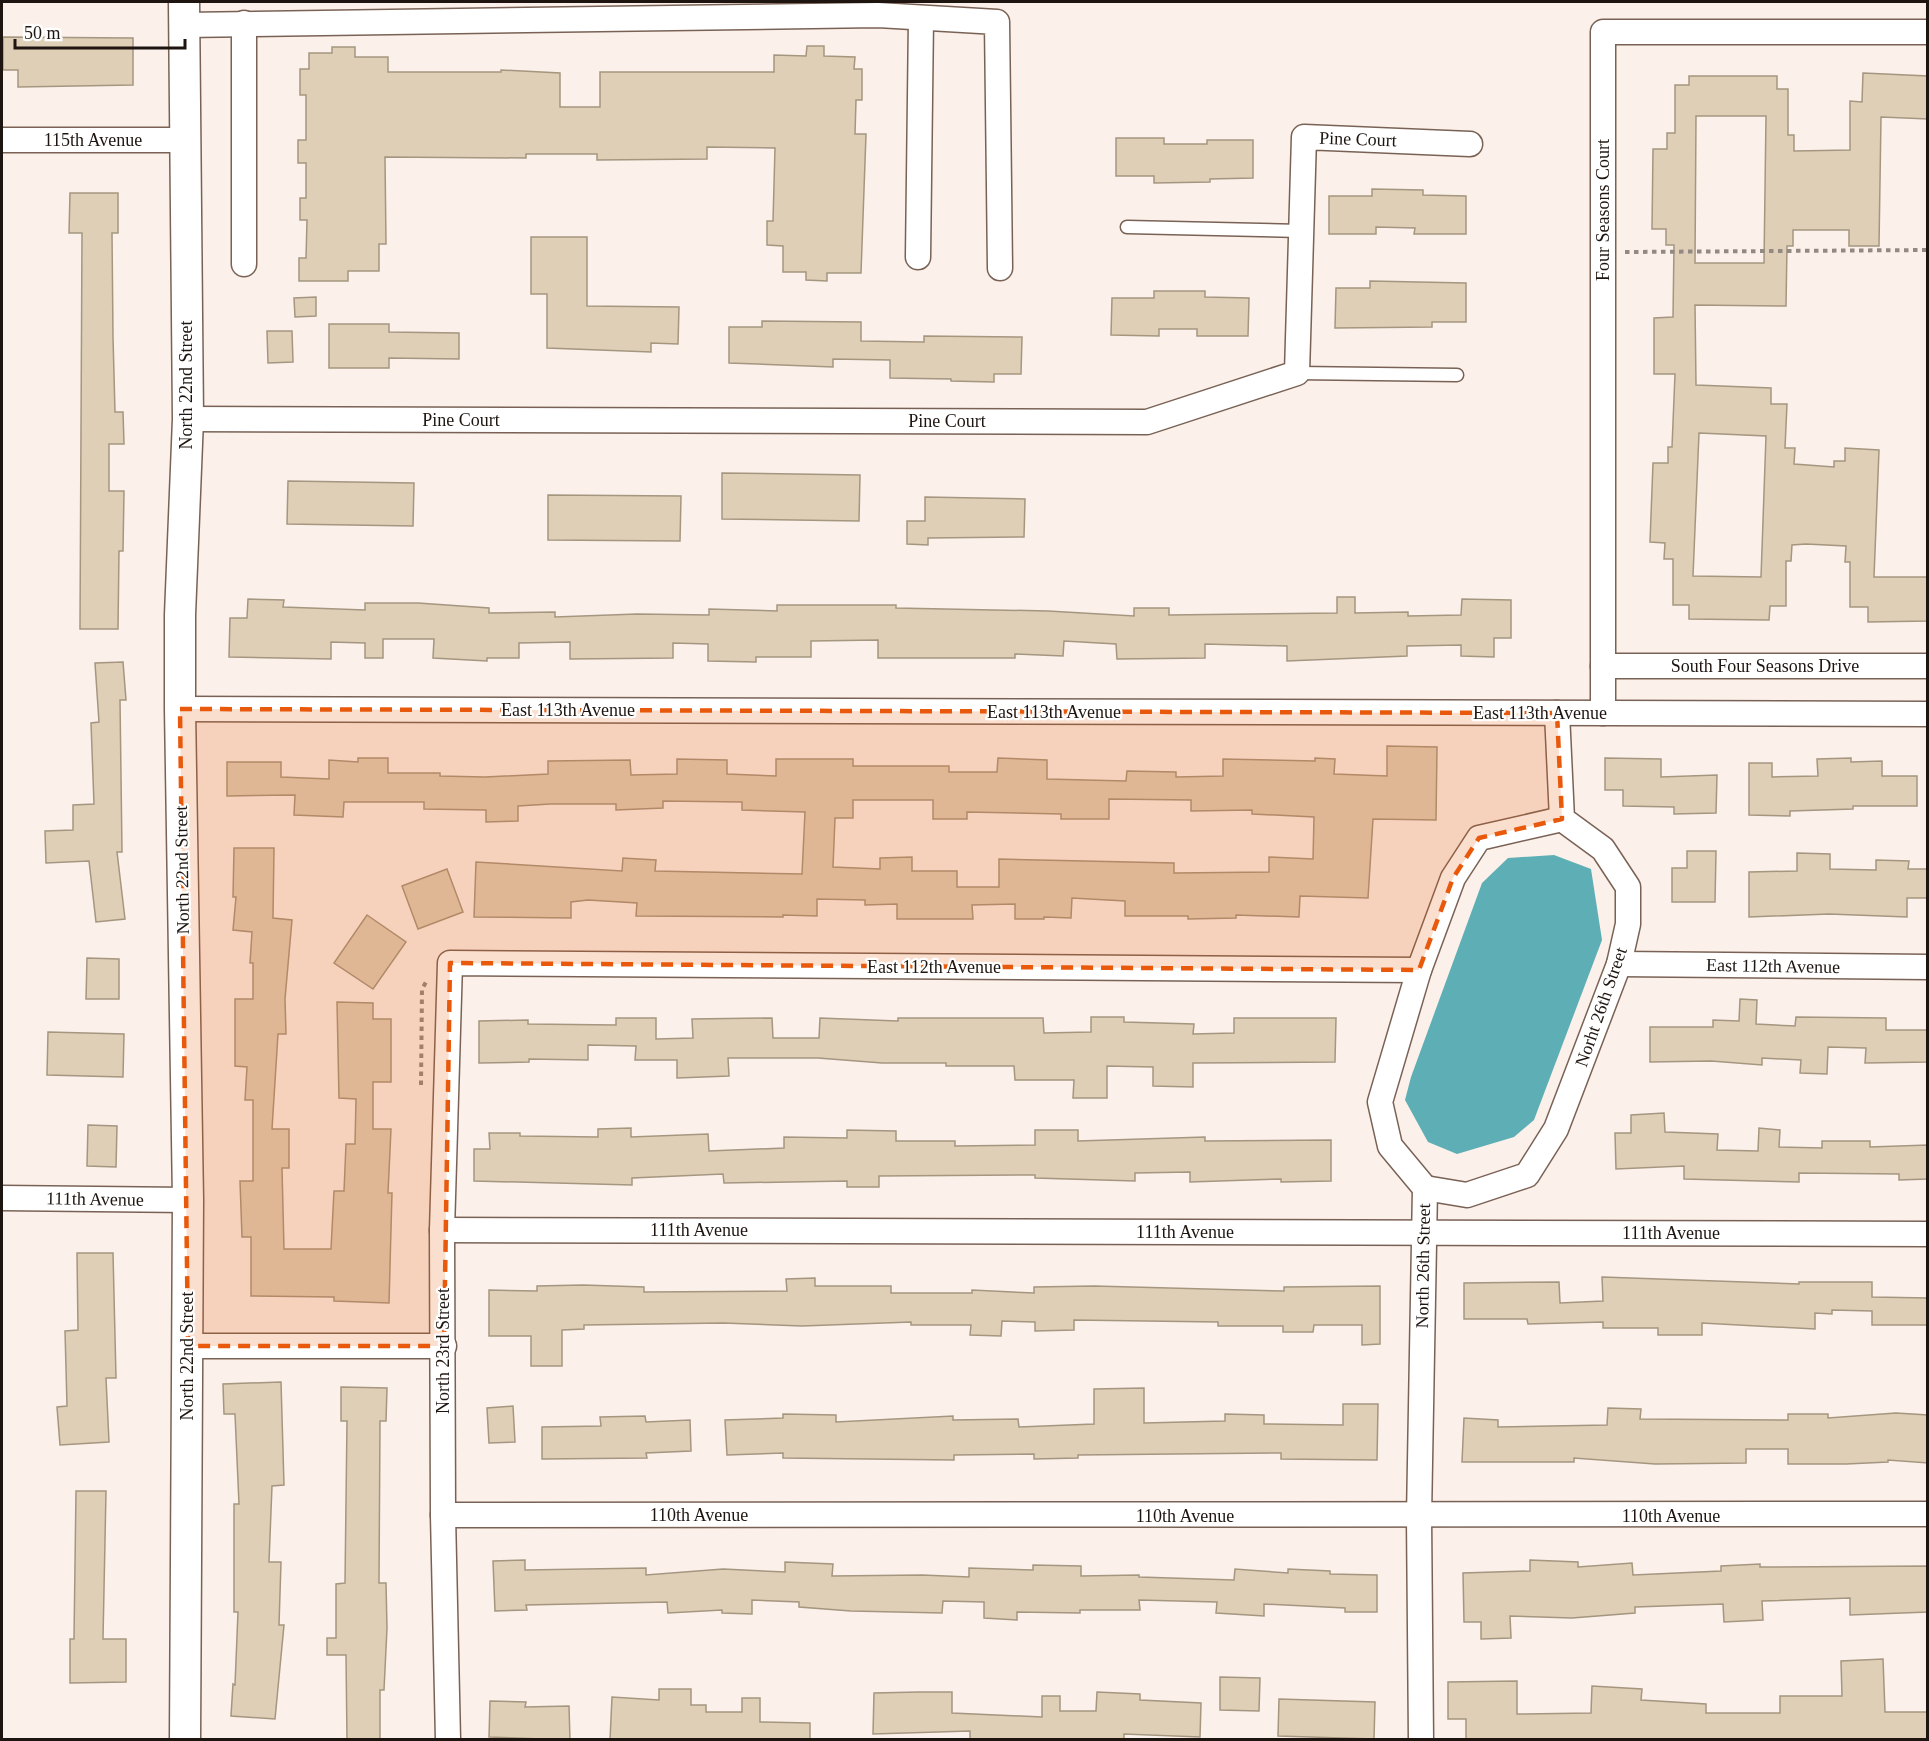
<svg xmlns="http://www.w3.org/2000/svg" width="1929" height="1741" font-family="Georgia,serif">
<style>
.water{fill:#5eaeb5}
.building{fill:#dfcfb7;stroke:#a59680;stroke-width:1.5;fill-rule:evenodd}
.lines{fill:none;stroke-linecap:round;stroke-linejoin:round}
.service-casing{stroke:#796255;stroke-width:15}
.minor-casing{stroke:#796255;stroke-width:27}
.tertiary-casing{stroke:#796255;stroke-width:33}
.path{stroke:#938983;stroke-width:4;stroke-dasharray:4.5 4.5;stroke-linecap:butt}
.service{stroke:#fff;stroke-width:12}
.minor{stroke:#fff;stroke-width:24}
.tertiary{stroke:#fff;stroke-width:30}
.marked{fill:#e8590c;fill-opacity:0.2;stroke:#e8590c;stroke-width:4.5;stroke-dasharray:12 8;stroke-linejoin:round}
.labels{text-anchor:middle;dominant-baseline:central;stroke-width:4.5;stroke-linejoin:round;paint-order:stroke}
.street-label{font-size:18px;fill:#1e1510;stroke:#fff}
</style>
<rect width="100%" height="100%" fill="#fbf0ea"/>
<path class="water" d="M1554 855 1591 869 1602 940 1534 1120 1514 1137 1457 1154 1428 1142 1405 1100 1411 1077 1482 883 1508 858Z"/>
<g class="building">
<path d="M3 37 133 38V85L18 87V70H3Z"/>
<path d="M807 46H824V56L855 57 854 69H862V100H856L855 134H866L861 273H827V281L806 280V272H783V246L767 245V221H773L775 148 707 147V159L597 160V154H526V158L385 157 386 244H379V271H348V281H299V258H306L307 220H300V198H306V163H298V140H306V95H300V69H309V53H332V47H355V57H388V72H501V70L560 73V107H600V72H774V55L806 56Z"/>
<path d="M1863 73 1928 76V119L1881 117 1879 246H1849V230H1793V246H1787L1786 306 1695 305 1696 385 1771 388V404H1787L1785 448H1795L1794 464 1834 467V461H1845V448L1879 450 1874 577H1928V621L1868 622V607H1850V562H1845L1846 546 1806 544 1792 545 1791 561H1786V606H1770L1769 620 1689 619V605H1673V559H1664L1665 543 1650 542 1653 463H1668V447H1672L1675 374H1654V318L1673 317 1674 245H1666V229H1652L1653 149H1667V133H1675V85H1689V76H1777V89H1788V135H1794V151L1850 150V101L1862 102ZM1696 116H1766L1764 263H1695ZM1699 433 1766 436 1761 577 1693 576Z"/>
<path d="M1116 138H1164V144H1207V140H1253V178L1210 179V182L1154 183V176H1116Z"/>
<path d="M1372 189 1423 190V195L1466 196V234H1414L1415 228 1376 227V234H1329V196H1372Z"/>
<path d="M70 193H118V233H112L113 337 115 412H123L124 444H109V491H124L123 551H119L118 629H80L82 233H69Z"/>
<path d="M531 237H587V306L679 307 678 344 651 343V352L547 348V294H531Z"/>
<path d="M1370 281 1466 283V322H1432V327L1335 328 1336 288H1370Z"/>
<path d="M1154 291H1205V297L1249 298 1248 336H1197V329H1159V336L1111 335 1112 298H1154Z"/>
<path d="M316 297V316L295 317 294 298Z"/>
<path d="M762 321 861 322V341L924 342V336L1022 337 1021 374H994V382L951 381V379L890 378V360L833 359V367L729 363V327H762Z"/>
<path d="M329 324H389V332L459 333V359L389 358V368H329Z"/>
<path d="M267 331H292L293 362 268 363Z"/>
<path d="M722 473 860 475 859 521 722 519Z"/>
<path d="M288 481 414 483 413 526 287 524Z"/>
<path d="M548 495 681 496 680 541 548 540Z"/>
<path d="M925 497 1025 499 1024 537 928 538V545L907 544V521H925Z"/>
<path d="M1337 597H1355V613L1408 612V616L1461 615 1462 599 1511 600V638H1494V657L1461 656V645L1407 646V656L1287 661V646L1205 644V658L1117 659 1116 644 1064 641 1063 656 1015 654V658H878V640L811 641V657H756V662L708 661V644L673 643V658L570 659V642L519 643V658H487V661L433 658 434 639H383V658H365V643L331 642V659L229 657 230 618H247L248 599 284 600 283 607 365 610V603H418L489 608V613L555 612V617L637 614 709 615V609L777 611V605H896V608L1048 611 1134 616V608H1169V615L1337 613Z"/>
<path d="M123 662 126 700H120L122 852H117L125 919 96 922 89 861 46 863 45 831 73 830V805L94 804 91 723 99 722 95 663Z"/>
<path d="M1387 746 1437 747 1436 820 1373 819 1368 898 1300 896 1299 917 1236 915V918L1188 919V916H1125V901L1072 898 1071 918 1044 917V919H1015V904L972 905 973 919H897V904L865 905V900L817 899V916L783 915V917L636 916 637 903 588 900 571 902V918L474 917 476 862 622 871 623 858 656 860 655 871 802 874 805 812 742 810V802L663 801V808L616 810V804H550L518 806V821L486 822V810L424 809V802H344L343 817 294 815 295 795 227 796V762H281V777L329 779V760L358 762V758H388V773H440V776L485 777 548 774V761L630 760 631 775 677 774V759L727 760V774L776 776V759H853V766H949V772H997L998 758 1047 760V779L1126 781 1127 771 1176 772V777L1223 776V759L1315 761V758L1335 759 1334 774 1387 776ZM1109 799 1191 800V811L1252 810V814L1314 817 1313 859 1269 857V872L1174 873V863L999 859V887H957V871H912V857L880 858V869L833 867 835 818H853V800H933V819H967V812L1061 814V819H1109Z"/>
<path d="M1605 758 1661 759V777L1717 775 1716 813 1674 814V807L1623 806V790H1605Z"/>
<path d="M1851 758V762L1882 761V776H1917V806H1853V809L1790 811V816L1749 815V763H1772V777L1818 776 1817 759Z"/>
<path d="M234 848H274L273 918 292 920 285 999 286 1034H278L272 1129H289V1168H282L284 1249H331L334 1191H344L346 1144H355L356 1099 339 1098 337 1002 373 1003V1019H391V1082H373V1129H391L388 1193H392L389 1303 334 1301V1297L251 1296V1237H242L240 1181H253V1100H245L247 1067 235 1066V999H253V963H250L252 932 233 930 236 897H233Z"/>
<path d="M1687 851H1716L1715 902H1672V868H1687Z"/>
<path d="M1797 853 1830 854V869L1876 870V860L1909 861 1908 869H1928V898H1907V917L1829 914 1749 917V872L1797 871Z"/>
<path d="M447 869 463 912 418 929 402 886Z"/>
<path d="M367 915 406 942 373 989 334 963Z"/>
<path d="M87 958 119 959V999H86Z"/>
<path d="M1740 999 1757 1000 1756 1024 1795 1026 1796 1017 1886 1018V1030H1928V1062L1865 1063 1866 1048 1828 1047 1827 1074 1800 1073 1801 1060 1762 1058V1065L1711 1061 1650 1062V1027H1713V1020L1739 1021Z"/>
<path d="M1091 1017H1124V1022L1194 1024 1193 1034 1234 1033V1018H1336L1335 1062 1193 1063V1087L1153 1086V1067L1107 1066V1098H1073L1074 1080H1015L1014 1066H946V1063H882L818 1058H728L729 1076 677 1078V1060H635L636 1046 588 1045V1060L529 1059V1062L479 1063V1021L528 1020V1024L616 1025V1018H656V1039L693 1038 692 1019 772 1018 773 1038H819L820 1018 898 1021V1018H1043L1044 1033 1091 1032Z"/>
<path d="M48 1032 124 1034 123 1077 47 1075Z"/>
<path d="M1664 1113 1665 1132 1718 1134 1717 1150 1758 1151 1759 1128 1780 1130 1779 1147 1822 1148V1141H1870V1147L1928 1145V1179L1899 1180V1174L1799 1173V1182L1684 1179V1166L1616 1169 1615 1133H1631V1115Z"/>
<path d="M88 1125 117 1126 116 1167 87 1166Z"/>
<path d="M631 1128V1137L708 1134 709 1151 784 1148V1137L847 1138V1130L896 1131V1141H955V1146L1035 1145V1130H1078V1141L1205 1137V1141L1331 1140V1181L1281 1182V1179L1190 1182V1172L1135 1173V1181L1035 1178V1175L879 1176V1187H847V1181L724 1183 723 1174 632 1178V1185L474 1181V1149H490L489 1133H520V1136L598 1137V1129Z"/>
<path d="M77 1253H113L116 1378H106L109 1442 60 1445 57 1407 67 1406 65 1331 78 1330Z"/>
<path d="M1602 1277 1799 1284V1282H1872V1297L1928 1298V1325H1872V1311L1832 1310V1314L1815 1313V1329L1702 1323V1335H1658V1328H1603V1322L1528 1324 1527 1319H1464V1283L1559 1282 1560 1303 1603 1301Z"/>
<path d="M815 1278V1286H891V1293H972V1290L1034 1293V1287L1094 1286 1284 1291V1287L1380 1286V1344L1362 1345V1325H1314L1313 1332H1283V1326H1218V1322L1074 1320V1330L1035 1331V1322L1002 1321 1001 1336 970 1335 971 1325H911V1322L802 1326 723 1323 584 1325V1329L562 1330V1366H531V1336H489V1290L537 1291V1286L583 1285 644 1287V1292L787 1291 786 1279Z"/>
<path d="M281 1382 284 1485 272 1486 269 1562H281L279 1625H284L275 1719 231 1716 233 1684 235 1685 238 1612H234V1504H239L235 1414H224L223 1384Z"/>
<path d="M341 1387 387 1388 386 1421H380L379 1583H386L387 1628 384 1690H380V1740H347L346 1655H327V1638H336V1584L345 1583 347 1421H341Z"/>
<path d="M1144 1388V1423L1225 1421V1414L1264 1415V1424L1343 1425V1404H1378L1377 1460 1281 1459V1453L1078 1455V1458L1034 1459V1454L954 1455V1460L783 1458V1453L727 1455 725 1420 783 1418V1414L836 1415V1422L953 1416V1420L1018 1419 1019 1427 1094 1424V1389Z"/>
<path d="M513 1406 515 1442 489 1443 487 1408Z"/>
<path d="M1608 1408 1641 1409 1640 1419 1788 1420V1414H1828V1418L1896 1413 1928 1415V1463L1888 1460V1462L1846 1464H1788V1449H1746V1463L1655 1464 1574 1458V1462H1462L1464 1418 1498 1420V1427L1607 1425Z"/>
<path d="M645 1416 646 1422 690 1420 691 1451 646 1453 647 1458 542 1459V1427L601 1426 600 1417Z"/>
<path d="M76 1491H106L103 1639H126V1682L70 1683V1639H74Z"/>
<path d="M525 1560V1570L646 1568V1575L723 1569 785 1572V1562L833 1564 832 1576 922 1575 969 1577V1568L1033 1570V1565L1081 1566V1576L1139 1575V1577L1234 1580 1235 1569 1288 1573V1569L1330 1571V1574L1377 1575V1612H1345V1608L1264 1604V1616L1216 1613 1217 1602 1139 1600 1140 1610H1080V1613L1017 1612V1620L984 1618V1602L943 1601 942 1613 851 1611 799 1607V1602L752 1600V1614L722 1613V1610L668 1613 667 1602 526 1605 527 1610 495 1611 493 1561Z"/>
<path d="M1530 1560 1578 1562V1567L1632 1563 1633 1575 1721 1571V1566L1760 1564V1567L1928 1566V1612L1850 1615V1598L1762 1601 1763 1620 1724 1622 1723 1604 1635 1607V1613L1572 1618 1510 1616 1511 1638 1481 1639V1622H1464L1463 1573 1530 1571Z"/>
<path d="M1883 1659 1885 1712H1928V1740H1466V1719H1448V1682L1517 1681V1714L1591 1713 1592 1686 1642 1689 1641 1700 1706 1704V1713H1780V1696H1842L1841 1661Z"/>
<path d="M1220 1677 1260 1678 1259 1711 1220 1710Z"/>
<path d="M659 1689H691V1705H706V1712H742V1698H760V1722L810 1723V1740H610L612 1697 659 1700Z"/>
<path d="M919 1692H952V1713L1042 1717V1696H1060V1711H1096L1097 1692 1140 1694V1700L1201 1703 1200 1737 1124 1734V1739L970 1740V1731L873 1734 874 1693Z"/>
<path d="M1279 1699 1375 1702 1374 1739 1278 1736Z"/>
<path d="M490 1701 526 1702 525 1707 569 1706 570 1740 489 1737Z"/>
</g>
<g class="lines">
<defs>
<g id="service">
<path d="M1127 227 1301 231"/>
<path d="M1297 373 1457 375"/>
</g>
<g id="minor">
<path d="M244 23V264"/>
<path d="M184 25 878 15 997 22 1000 268"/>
<path d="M2 140H185"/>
<path d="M918 257 921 18"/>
<path d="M188 419 1147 422 1297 373 1304 137 1470 144"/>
<path d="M1603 666H1928"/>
<path d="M180 709 1928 714"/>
<path d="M1603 713V32H1928"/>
<path d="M1619 964 1928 967"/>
<path d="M1425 1188 1467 1195 1527 1175 1556 1129 1619 964 1628 924V887L1603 849 1562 819 1557 713"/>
<path d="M2 1198 188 1200"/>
<path d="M442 1230 1928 1234"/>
<path d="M188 1346H444"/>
<path d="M443 1515 1928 1514"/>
<path d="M448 1740 443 1515 442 1230 450 963 1419 970"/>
<path d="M1421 1740 1419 1517 1425 1188 1390 1146 1380 1102 1419 970 1453 878 1479 838 1562 819"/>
</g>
<path id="tertiary" d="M184 2 188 419 180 615V709L188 1200 185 1740"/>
</defs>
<use href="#service" class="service-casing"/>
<use href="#minor" class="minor-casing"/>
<use href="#tertiary" class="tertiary-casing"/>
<g class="path">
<path d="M1625 252 1928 250"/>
<path d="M421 1085 422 989 426 982"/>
</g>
<use href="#service" class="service"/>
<use href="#minor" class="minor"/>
<use href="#tertiary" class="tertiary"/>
</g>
<path class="marked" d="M180 709 1557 713 1562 819 1479 838 1453 878 1419 970 450 963 444 1346H188Z"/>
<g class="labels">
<g class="street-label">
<text transform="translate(1358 139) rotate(2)">Pine Court</text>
<text x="93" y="140">115th Avenue</text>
<text transform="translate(1603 210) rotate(-90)">Four Seasons Court</text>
<text transform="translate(186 385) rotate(-90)">North 22nd Street</text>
<text x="461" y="420">Pine Court</text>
<text x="947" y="421">Pine Court</text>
<text x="1765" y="666">South Four Seasons Drive</text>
<text x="568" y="710">East 113th Avenue</text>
<text x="1054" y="712">East 113th Avenue</text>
<text x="1540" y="713">East 113th Avenue</text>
<text transform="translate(182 870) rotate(-91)">North 22nd Street</text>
<text transform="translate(1773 966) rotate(1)">East 112th Avenue</text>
<text x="934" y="967">East 112th Avenue</text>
<text transform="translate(1601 1007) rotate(-71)">Norht 26th Street</text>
<text transform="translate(95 1199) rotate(1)">111th Avenue</text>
<text x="699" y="1230">111th Avenue</text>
<text x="1185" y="1232">111th Avenue</text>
<text x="1671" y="1233">111th Avenue</text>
<text transform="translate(1423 1266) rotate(-89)">North 26th Street</text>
<text transform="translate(443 1351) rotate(-90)">North 23rd Street</text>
<text transform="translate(187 1356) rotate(-90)">North 22nd Street</text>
<text x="699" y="1515">110th Avenue</text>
<text x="1185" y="1516">110th Avenue</text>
<text x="1671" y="1516">110th Avenue</text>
</g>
</g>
<rect width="1929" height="1741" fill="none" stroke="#1e1510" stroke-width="6"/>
<path d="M15 39v9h170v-9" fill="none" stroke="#1e1510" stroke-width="3"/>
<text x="24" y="39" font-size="18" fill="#1e1510" stroke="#ffffff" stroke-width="4.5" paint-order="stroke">50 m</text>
</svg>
